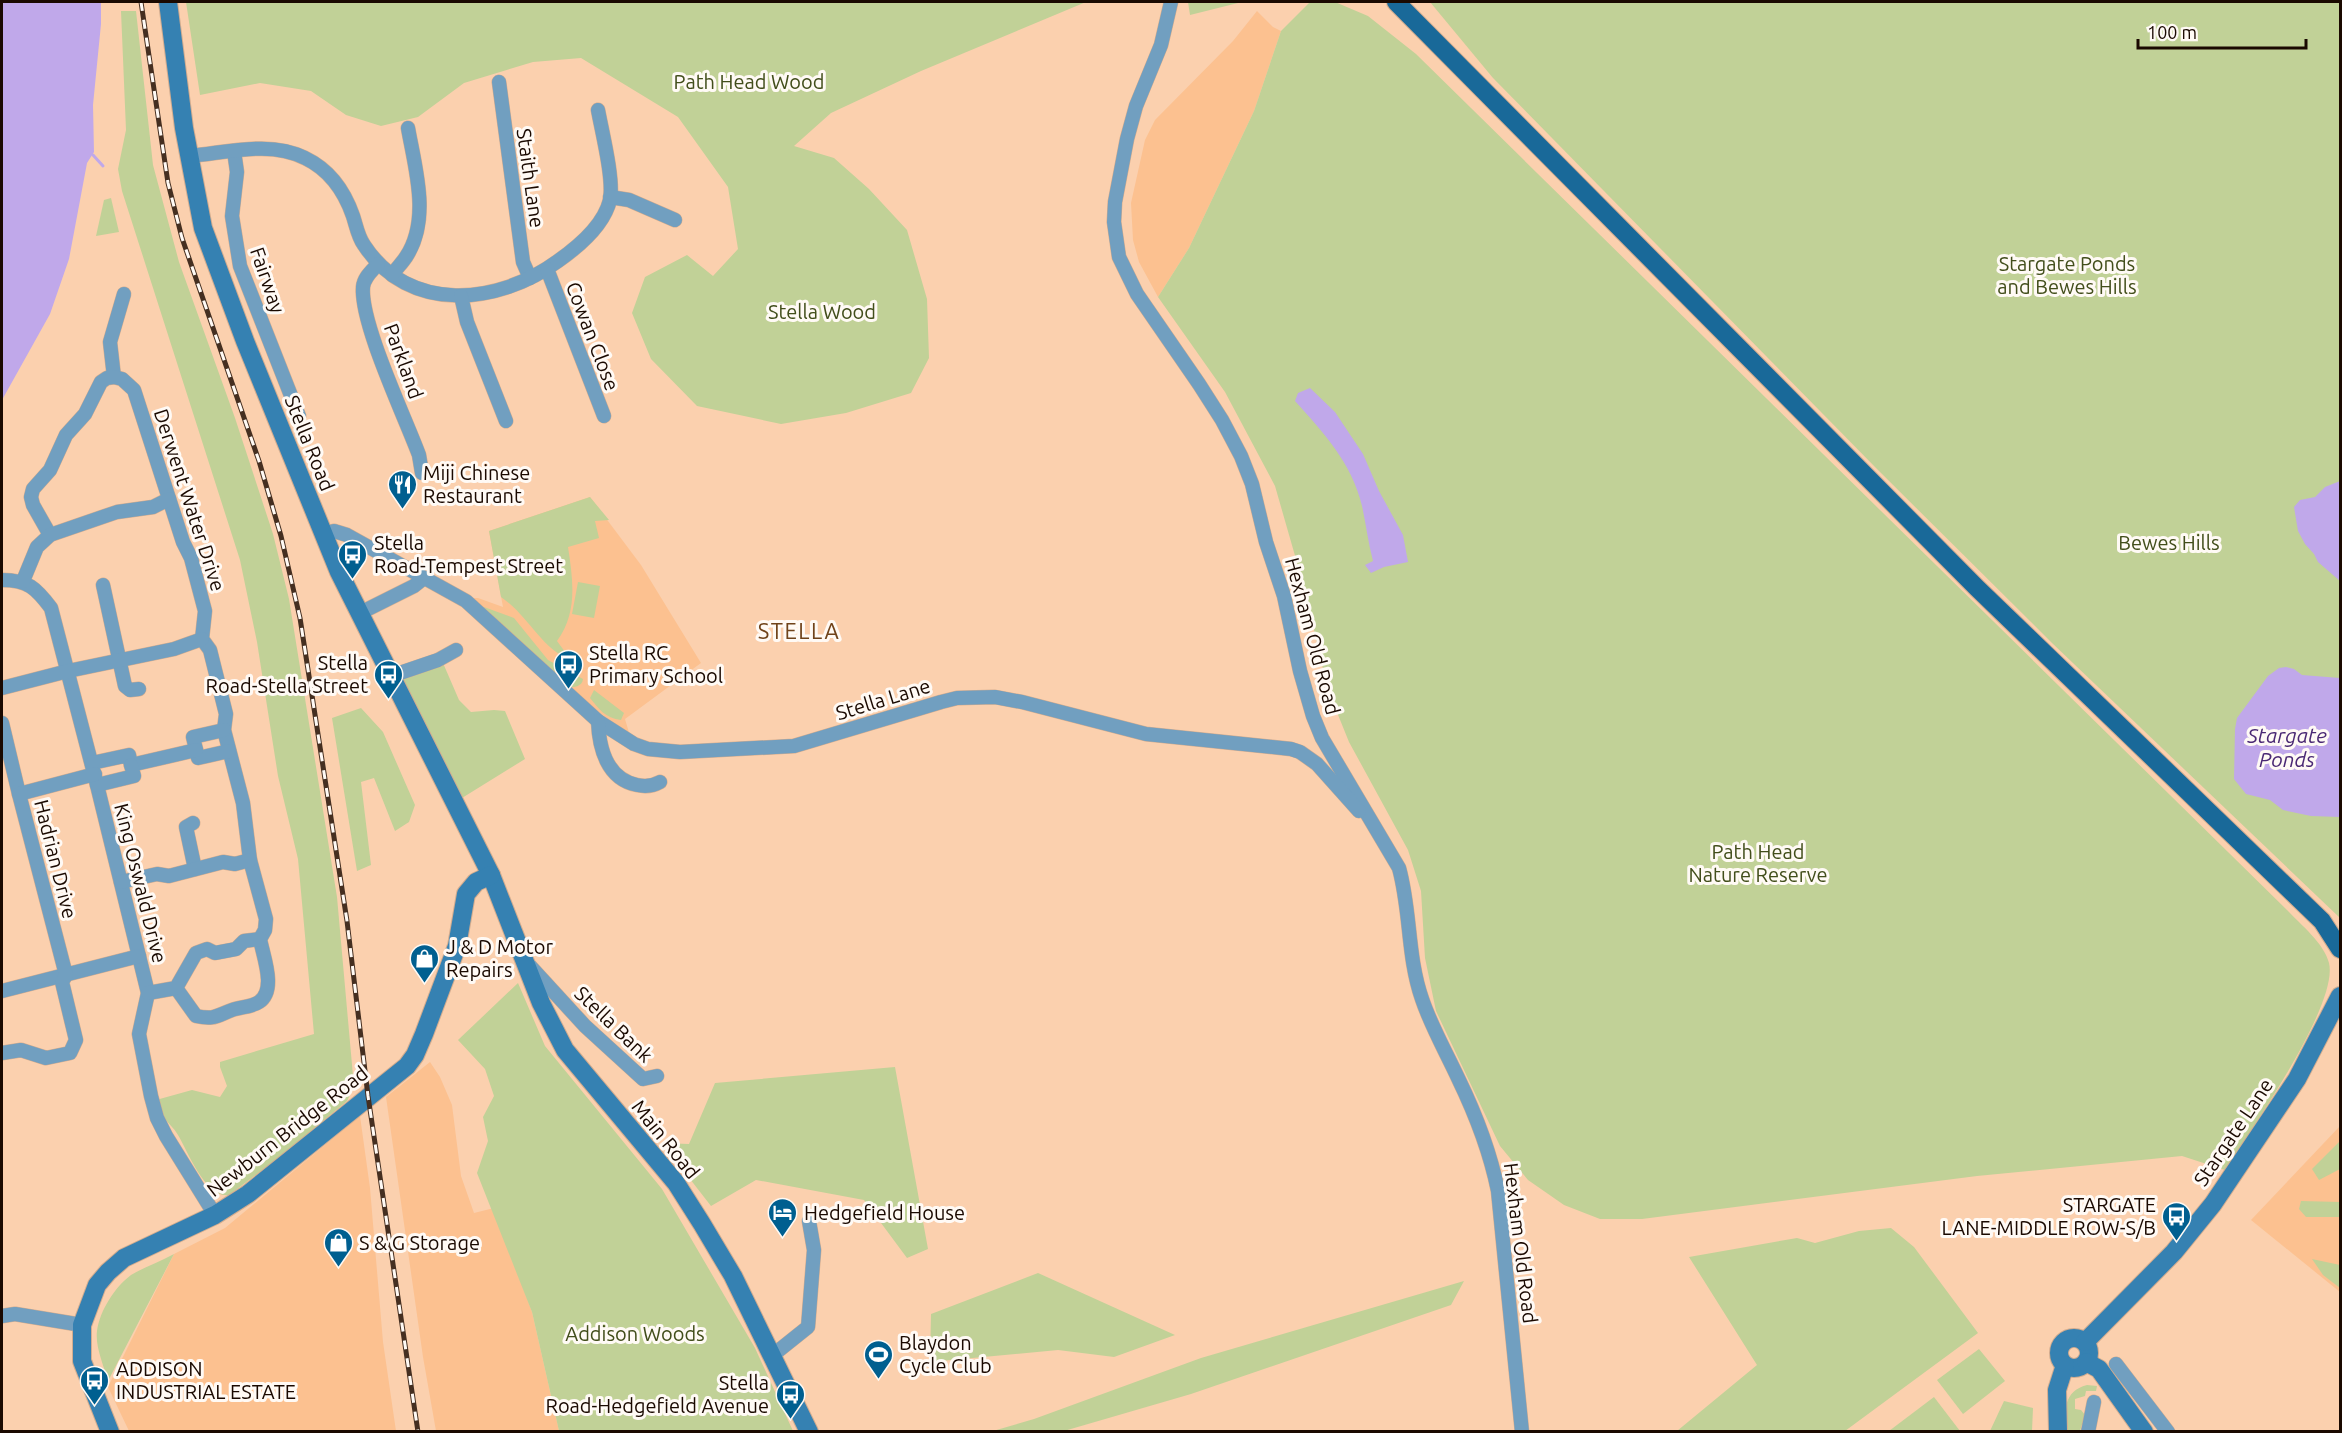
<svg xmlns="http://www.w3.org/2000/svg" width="2342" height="1433" font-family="Ubuntu,sans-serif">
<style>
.built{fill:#fcc190}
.green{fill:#c1d197}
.water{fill:#c0a8ea}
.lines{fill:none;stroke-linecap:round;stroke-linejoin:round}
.stream{stroke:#c0a8ea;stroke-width:3}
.street-casing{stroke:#d2ac8f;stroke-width:15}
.secondary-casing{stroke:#d2ac8f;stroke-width:20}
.primary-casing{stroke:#d2ac8f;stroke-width:20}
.street{stroke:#719fc0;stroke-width:14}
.secondary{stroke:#3581b2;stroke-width:18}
.primary{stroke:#196999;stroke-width:18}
.rail-casing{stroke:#452f21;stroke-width:5}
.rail{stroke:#fffaf5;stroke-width:3;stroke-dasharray:9;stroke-linecap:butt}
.labels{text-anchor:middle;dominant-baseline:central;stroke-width:6;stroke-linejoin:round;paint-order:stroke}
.park-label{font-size:20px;fill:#424e1b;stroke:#fffaf5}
.street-label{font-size:20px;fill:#1a0900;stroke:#fffaf5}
.poi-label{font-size:20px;fill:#1a0900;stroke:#fffaf5;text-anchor:start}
.water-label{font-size:21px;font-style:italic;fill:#4a2874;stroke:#fffaf5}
.quarter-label{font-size:22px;letter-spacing:1.5px;fill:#70431a;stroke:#fffaf5}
</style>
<rect width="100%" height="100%" fill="#fbd0ae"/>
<g class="built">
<path d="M1257 11 1273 27 1281 31 1254 111 1189 248 1158 297 1139 262 1133 240 1131 203 1145 140 1155 120 1233 41Z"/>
<path d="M590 497 641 565 701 663 625 719 630 736 568 688 468 598H478L503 607 489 531Z"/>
<path d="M430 1062 440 1077 452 1105 461 1176 474 1213 494 1208 532 1312 559 1431H436L423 1357 386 1097Z"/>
<path d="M360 1116 370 1188 383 1342 396 1431H129L108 1387 174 1254 225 1228Z"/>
<path d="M2340 1126V1292L2251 1220Z"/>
</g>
<g class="green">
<path d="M186 2H1086L921 71 831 113 794 146 834 158 869 189 907 230 927 299 929 358 911 393 846 413 781 424 697 406 651 359 632 313 645 277 687 255 713 276 738 249 728 187 678 117 581 58 533 62 464 83 418 117 381 126 346 115 311 91 260 83 200 95Z"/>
<path d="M1188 2H1242L1190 15Z"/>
<path d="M1310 2H1335L1368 16 1416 54 2287 910C2301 925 2324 943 2329 963 2339 1005 2250 1131 2225 1170L2182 1156 1977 1176 1642 1219H1600L1564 1205 1528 1180 1500 1146 1436 1011 1425 958 1421 891 1408 850 1349 742 1328 690 1304 587 1275 486 1225 392 1158 297 1189 248 1254 111 1281 31Z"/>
<path d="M1430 2H2340V918L2052 643 1876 468 1493 78Z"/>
<path d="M121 11H136L153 165 179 262 235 418 273 534 289 599 337 897 354 1087 347 1101 277 1159 229 1195C206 1199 188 1152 178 1135 174 1128 168 1123 163 1117 160 1112 158 1105 156 1100L192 1090 220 1097 227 1086 220 1067V1062L314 1034 298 859 278 776 257 642 240 560 122 191 118 169 126 130Z"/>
<path d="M111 198 119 232 96 236 104 200Z"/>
<path d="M590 497 609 520 595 521 599 538 568 547C573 580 578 612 557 641L571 660C541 649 529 616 501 597L489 531Z"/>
<path d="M578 582 600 586 594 618 572 614Z"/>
<path d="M478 607H484L514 618 548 660 583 679C582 687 574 687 568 688Z"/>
<path d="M443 663 459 700 471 712 494 710 505 711 525 759 462 798 399 678Z"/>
<path d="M594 690 624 713 621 720C605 718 599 709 590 698Z"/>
<path d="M361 708 383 732 415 805 409 822 395 831 374 778 361 782 371 865 357 871 332 718Z"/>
<path d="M518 983 545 1046 662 1189 755 1348 793 1431H559L532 1312 477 1173 488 1141 483 1117 494 1096 485 1069 458 1040Z"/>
<path d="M895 1067 928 1249 907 1258 864 1200 756 1180 711 1206 662 1143 689 1144 715 1083Z"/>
<path d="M2340 1141V1169L2319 1180 2312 1169Z"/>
<path d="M2301 1201 2340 1202V1217H2306L2299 1209Z"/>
<path d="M1891 1228 1914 1247 1978 1333 1845 1431H1677L1757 1365 1689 1257 1797 1238 1815 1243 1859 1231Z"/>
<path d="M174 1254 108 1381C104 1366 95 1347 97 1331 100 1310 115 1287 131 1275 144 1267 160 1262 174 1254Z"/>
<path d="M2312 1259 2340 1265V1288L2323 1275Z"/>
<path d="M1038 1273 1175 1335 1114 1357 1058 1350 930 1362 931 1314Z"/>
<path d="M1464 1281 1451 1305 1191 1394 1064 1431H993L1034 1419 1201 1358Z"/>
<path d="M1979 1349 2005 1381 1963 1414 1937 1380Z"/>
<path d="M2087 1385 2097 1386 2096 1391H2086L2085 1396 2075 1399V1409L2081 1410 2085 1415 2080 1431H2065C2065 1411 2063 1391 2087 1385Z"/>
<path d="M1934 1397 1960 1431H1889Z"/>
<path d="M2004 1401 2033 1408 2032 1431H1990Z"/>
</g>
<g class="water">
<path d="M2 2H101V24L93 105 94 152 87 163 69 259 50 314 2 400Z"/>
<path d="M1310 388 1335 412 1363 454 1379 491 1403 535 1408 562 1384 567 1371 573 1365 565 1373 561C1368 542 1366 524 1362 506 1352 463 1323 432 1295 401L1298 393Z"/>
<path d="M2340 481V581L2318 562 2314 554 2305 544 2298 531 2294 507 2300 500 2315 497 2325 487Z"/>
<path d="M2286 667 2294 669 2302 675 2340 678V817L2311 816 2283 810 2270 800 2246 794 2234 779 2235 729 2237 718 2268 676 2279 668Z"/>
</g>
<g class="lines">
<path class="stream" d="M93 155 103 166"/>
<defs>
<g id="street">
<path d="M1171 2 1161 45 1136 106 1127 139 1115 202 1114 222 1119 257 1137 294 1199 384 1222 420 1241 456 1252 484 1266 542 1284 596 1300 671 1313 716 1322 738 1399 868C1411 911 1407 956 1422 999 1431 1026 1446 1052 1458 1078 1476 1115 1490 1151 1498 1191L1522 1432"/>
<path d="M499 82 523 262 530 278"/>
<path d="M234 151 237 172 232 216 240 266 299 416"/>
<path d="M189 156C226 153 270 140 305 158 330 170 344 190 353 216 356 225 358 237 364 245 409 314 498 305 558 261 578 247 604 225 610 200 614 179 602 132 598 110"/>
<path d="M610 197 629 200 675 220"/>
<path d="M378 264C372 271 364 277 363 287 360 323 405 417 419 455L422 473"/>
<path d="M547 269 604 416"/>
<path d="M392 275C396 269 402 263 406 257 431 219 415 168 408 128"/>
<path d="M461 296 467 322 506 421"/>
<path d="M114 377 110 342 124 294"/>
<path d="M323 534 334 531 347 535 466 601 598 721 634 744 648 749 680 752 794 746 941 702 957 698 995 697 1022 702 1146 734 1291 749 1300 752 1317 764 1359 811"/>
<path d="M50 535 33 505 31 497 33 489 50 470 66 435 85 414 101 382 107 378 114 377 122 379 134 390 183 542 191 558 205 611 202 639 210 650 226 714 224 730 243 803 250 860 266 919 265 930 260 939C263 956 277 990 259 1002 252 1007 240 1007 232 1010 216 1016 214 1020 196 1016L176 988"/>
<path d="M2 580C28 580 36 588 51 608L97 785 148 993 139 1034 151 1096 157 1118 166 1136 215 1215"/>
<path d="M23 581 37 547 50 535 117 512 153 507 169 499"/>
<path d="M103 585 125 686 130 690 139 689"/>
<path d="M360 613 414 586 424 578"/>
<path d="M391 676 438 660 456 650"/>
<path d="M2 688 68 671 174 649 202 639"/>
<path d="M598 721C599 748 607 779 637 785 646 787 653 786 660 782"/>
<path d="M2 723 19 794"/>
<path d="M224 730 193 737 198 758 229 751"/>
<path d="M92 763 129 755 131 765 196 750"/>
<path d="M97 785 134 776 131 765"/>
<path d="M193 823 186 827 195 869"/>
<path d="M121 882 157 874 169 876 223 862 235 864 250 860"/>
<path d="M530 966 585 1026 643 1079 657 1076"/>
<path d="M2 991 139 956"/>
<path d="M148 993 176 988 196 953 207 949 215 953 236 949 244 941 260 939"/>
<path d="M2 1053 21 1050 46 1058 70 1053 76 1040 62 982 66 975 19 794 95 774"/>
<path d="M2 1316 15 1314 82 1325"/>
<path d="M773 1355 808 1327 814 1250 809 1221"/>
<path d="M2116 1364 2168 1432"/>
<path d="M2088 1432 2094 1402"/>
</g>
<g id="secondary">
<path d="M168 2 184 128 203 228 245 341 339 572 491 875 541 1003 565 1050 676 1183 702 1224 733 1276 809 1432"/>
<circle cx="2074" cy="1353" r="15"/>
<path d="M2085 1342 2174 1252 2213 1204 2297 1079 2340 996"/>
<path d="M2086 1362 2099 1369 2144 1432"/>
<path d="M110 1432 82 1361V1325L97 1285 108 1272 124 1258 215 1215 248 1194 407 1066 415 1055 424 1034 457 946 466 894 476 882 491 875"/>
<path d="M2058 1432 2057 1390 2065 1365"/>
</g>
<path id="primary" d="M1396 2 1977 588 2322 921 2340 949"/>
</defs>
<use href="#street" class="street-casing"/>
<use href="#secondary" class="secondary-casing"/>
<use href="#primary" class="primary-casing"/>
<use href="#street" class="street"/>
<use href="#secondary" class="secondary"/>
<use href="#primary" class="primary"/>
<defs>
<path id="rail" d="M141 2 168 183 182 238 259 461 281 536 300 618 347 921 368 1096 418 1432"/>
</defs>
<use href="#rail" class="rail-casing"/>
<use href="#rail" class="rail"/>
</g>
<defs>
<symbol id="restaurant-pin" viewBox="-11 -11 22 30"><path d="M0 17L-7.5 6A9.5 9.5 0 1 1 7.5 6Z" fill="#005f90" stroke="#fffaf5"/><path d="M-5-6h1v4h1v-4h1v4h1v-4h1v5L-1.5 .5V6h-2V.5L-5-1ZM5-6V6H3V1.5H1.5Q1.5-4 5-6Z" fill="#fff"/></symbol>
<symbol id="bus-pin" viewBox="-11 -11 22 30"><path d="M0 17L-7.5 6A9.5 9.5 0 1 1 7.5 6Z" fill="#005f90" stroke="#fffaf5"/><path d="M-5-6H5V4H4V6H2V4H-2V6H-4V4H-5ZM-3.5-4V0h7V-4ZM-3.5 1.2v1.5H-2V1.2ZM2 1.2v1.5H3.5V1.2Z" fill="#fff"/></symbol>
<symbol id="shop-pin" viewBox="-11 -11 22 30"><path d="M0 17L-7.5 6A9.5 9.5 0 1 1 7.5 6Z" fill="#005f90" stroke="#fffaf5"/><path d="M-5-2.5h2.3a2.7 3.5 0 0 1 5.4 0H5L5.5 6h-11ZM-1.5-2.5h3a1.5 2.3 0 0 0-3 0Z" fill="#fff"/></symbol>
<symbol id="hotel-pin" viewBox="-11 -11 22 30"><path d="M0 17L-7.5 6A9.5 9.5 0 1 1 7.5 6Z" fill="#005f90" stroke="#fffaf5"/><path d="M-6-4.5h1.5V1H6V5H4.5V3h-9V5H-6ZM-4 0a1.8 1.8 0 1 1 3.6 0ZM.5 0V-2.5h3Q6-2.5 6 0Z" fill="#fff"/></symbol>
<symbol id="stadium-pin" viewBox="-11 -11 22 30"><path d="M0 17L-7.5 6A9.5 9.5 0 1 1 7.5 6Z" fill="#005f90" stroke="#fffaf5"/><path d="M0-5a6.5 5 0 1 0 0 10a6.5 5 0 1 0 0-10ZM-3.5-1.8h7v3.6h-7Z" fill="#fff"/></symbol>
</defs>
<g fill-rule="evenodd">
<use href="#restaurant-pin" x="386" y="468" width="33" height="45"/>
<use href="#bus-pin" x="336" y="538" width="33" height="45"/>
<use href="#bus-pin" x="552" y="648" width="33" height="45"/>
<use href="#bus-pin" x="372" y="658" width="33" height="45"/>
<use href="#shop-pin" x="408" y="942" width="33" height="45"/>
<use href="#hotel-pin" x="766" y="1196" width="33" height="45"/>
<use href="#bus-pin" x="2160" y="1200" width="33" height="45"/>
<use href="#shop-pin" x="322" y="1226" width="33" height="45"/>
<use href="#stadium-pin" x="862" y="1338" width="33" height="45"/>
<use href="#bus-pin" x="78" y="1364" width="33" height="45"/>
<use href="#bus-pin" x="774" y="1378" width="33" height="45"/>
</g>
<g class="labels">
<g class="park-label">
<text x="749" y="81">Path Head Wood</text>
<text x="2067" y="263">Stargate Ponds<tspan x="2067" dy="23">and Bewes Hills</tspan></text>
<text x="822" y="311">Stella Wood</text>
<text x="2169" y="542">Bewes Hills</text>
<text x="1758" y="851">Path Head<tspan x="1758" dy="23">Nature Reserve</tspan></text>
<text x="635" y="1333">Addison Woods</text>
</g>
<g class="street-label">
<text transform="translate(531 178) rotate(82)">Staith Lane</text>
<text transform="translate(268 280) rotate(71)">Fairway</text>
<text transform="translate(593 336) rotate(69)">Cowan Close</text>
<text transform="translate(404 361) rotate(70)">Parkland</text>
<text transform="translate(310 443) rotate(68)">Stella Road</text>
<text transform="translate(190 500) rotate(72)">Derwent Water Drive</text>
<text transform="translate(1313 636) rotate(75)">Hexham Old Road</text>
<text transform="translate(883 699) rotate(-17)">Stella Lane</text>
<text transform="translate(56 859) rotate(76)">Hadrian Drive</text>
<text transform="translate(141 883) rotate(76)">King Oswald Drive</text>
<text transform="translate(614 1024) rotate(44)">Stella Bank</text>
<text transform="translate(287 1131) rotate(-38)">Newburn Bridge Road</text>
<text transform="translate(2233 1132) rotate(-56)">Stargate Lane</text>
<text transform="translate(666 1139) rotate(51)">Main Road</text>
<text transform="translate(1521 1243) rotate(83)">Hexham Old Road</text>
</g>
<g class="poi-label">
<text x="423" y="472">Miji Chinese<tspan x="423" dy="23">Restaurant</tspan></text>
<text x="374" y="542">Stella<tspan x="374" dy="23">Road-Tempest Street</tspan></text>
<text x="589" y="652">Stella RC<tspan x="589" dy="23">Primary School</tspan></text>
<text x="368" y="662" text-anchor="end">Stella<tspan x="368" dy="23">Road-Stella Street</tspan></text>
<text x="446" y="946">J &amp; D Motor<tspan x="446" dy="23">Repairs</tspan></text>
<text x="2156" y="1204" text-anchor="end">STARGATE<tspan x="2156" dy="23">LANE-MIDDLE ROW-S/B</tspan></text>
<text x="804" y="1212">Hedgefield House</text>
<text x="359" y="1242">S &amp; G Storage</text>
<text x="899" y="1342">Blaydon<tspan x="899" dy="23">Cycle Club</tspan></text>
<text x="116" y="1368">ADDISON<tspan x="116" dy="23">INDUSTRIAL ESTATE</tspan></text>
<text x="769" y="1382" text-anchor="end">Stella<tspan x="769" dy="23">Road-Hedgefield Avenue</tspan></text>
</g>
<g class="water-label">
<text x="2287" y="735">Stargate<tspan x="2287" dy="24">Ponds</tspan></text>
</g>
<g class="quarter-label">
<text x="799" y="630">STELLA</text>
</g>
</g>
<rect width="2342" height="1433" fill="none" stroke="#1a0900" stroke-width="6"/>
<path d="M2138 39v9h168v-9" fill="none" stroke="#1a0900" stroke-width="3"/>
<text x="2147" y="39" font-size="18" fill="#1a0900" stroke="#fffaf5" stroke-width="4.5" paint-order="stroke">100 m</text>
</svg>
